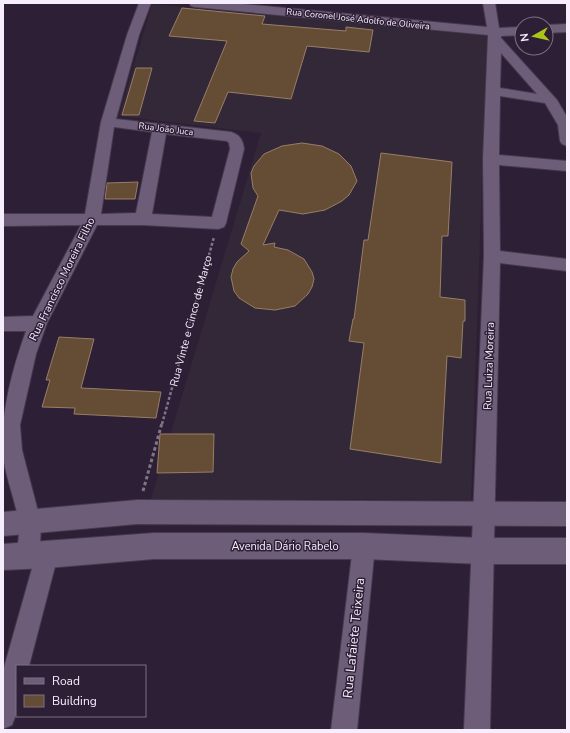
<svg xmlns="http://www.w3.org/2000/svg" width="570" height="733" font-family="'Nunito Sans',sans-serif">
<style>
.education{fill:#322837}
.building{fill:#654c35;stroke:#987e68}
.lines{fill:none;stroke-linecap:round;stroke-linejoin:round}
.minor-casing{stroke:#463a4e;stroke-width:2}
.secondary-casing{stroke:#463a4e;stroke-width:2}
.path-far1{stroke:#807487;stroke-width:2.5;stroke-dasharray:3 2;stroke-linecap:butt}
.path{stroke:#807487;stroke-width:3;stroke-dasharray:3.5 2.5;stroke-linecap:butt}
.minor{fill:#6e5d78;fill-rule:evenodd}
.secondary{fill:#6e5d78;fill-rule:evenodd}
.labels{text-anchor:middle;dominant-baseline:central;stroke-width:3;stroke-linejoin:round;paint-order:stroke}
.far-street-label{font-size:9px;fill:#f6edfd;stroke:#2d1f35}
.street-label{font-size:11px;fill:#f6edfd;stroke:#2d1f35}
.near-street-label{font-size:13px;fill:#f6edfd;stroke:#2d1f35}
</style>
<rect width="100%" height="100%" fill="#2d1f35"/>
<path class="education" d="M152 4 487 36 471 500 151 499 261 133 119 116Z"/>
<g class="building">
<path d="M182 8 265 16 262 24 346 31V27L373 30 369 52 307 46 291 99 228 92 215 123 194 121 227 41 169 36Z"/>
<path d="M136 68H152L139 115H122Z"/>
<path d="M302 143 322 146 339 154 351 166 357 181 349 195 342 201 325 210 303 214 279 210 263 245 275 243 274 247 288 250 304 259 312 272 314 279 312 287 308 294 295 306 275 310 255 308 239 298 234 291 231 277 233 269 237 262 249 251 241 244 258 196 253 188 251 173 254 166 264 154 282 146Z"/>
<path d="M381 153 452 162 448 236H442L440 297 465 300V321H463L461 358 447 356 441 463 350 449 364 343 349 341 353 319H354L364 240H368Z"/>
<path d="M138 182 135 199H105L107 183Z"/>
<path d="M59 337 94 339 81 388 161 392 156 418 74 414 75 408 42 407 50 380H46Z"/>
<path d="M160 434H214L213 472 157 473Z"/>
</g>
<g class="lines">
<defs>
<g id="minor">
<path d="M139 3H151L139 35 116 119 231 132C240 135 243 140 244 149L226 223 224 227 218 229 143 225H97L47 323 36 354 20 425 22 450 41 523 40 547 47 544 55 547 58 555 29 666H17V712L12 725 3 729V671L33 565 28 567 20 564C14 550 21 536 19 522 15 500 6 478 3 456 0 414 12 370 26 331H3V317L33 316 81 225 3 226V214H85L101 122 127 35ZM114 127 152 132 136 213 101 214ZM166 134 227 141 229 143 230 149 212 217 152 214Z"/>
<path d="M189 3H233L487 27 483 3H495L499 28 522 27V35L501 36V38L557 100 567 117V146L562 144 560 141 558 125 545 103 500 96 499 155 567 161V171L499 165 500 251 567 259V271L500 263 490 730H464L484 256 483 159 488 35 195 7 191 6ZM501 53 537 94 500 88Z"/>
<path d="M567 24V32L546 33V25Z"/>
<path d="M364 535 372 538 375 546 357 730H331L353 546 356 538Z"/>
</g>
<g id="secondary">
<path d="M137 500 567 502V526L137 524 3 536V512Z"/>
<path d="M154 533H364L482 538H567V564H482L364 559H154L47 568 3 570V544Z"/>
</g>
</defs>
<use href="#minor" class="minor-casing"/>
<use href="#secondary" class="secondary-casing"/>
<path class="path-far1" d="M162 424 214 237"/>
<path class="path" d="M143 491 162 423"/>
<use href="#minor" class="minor"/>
<use href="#secondary" class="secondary"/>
</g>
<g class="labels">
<g class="far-street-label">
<text transform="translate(358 19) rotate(6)">Rua Coronel José Adolfo de Oliveira</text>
<text transform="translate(166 129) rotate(7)">Rua João Juca</text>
</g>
<g class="street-label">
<text transform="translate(62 279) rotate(-64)">Rua Francisco Moreira Filho</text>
<text transform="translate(191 321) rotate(-75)">Rua Vinte e Cinco de Março</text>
<text transform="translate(489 366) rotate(-88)">Rua Luiza Moreira</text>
<text x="285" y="546">Avenida Dário Rabelo</text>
</g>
<g class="near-street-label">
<text transform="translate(354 638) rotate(-84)">Rua Lafaiete Teixeira</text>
</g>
</g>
<rect width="570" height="733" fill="none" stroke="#f6edfd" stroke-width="8"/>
<rect x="16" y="665" width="130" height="52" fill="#2d1f35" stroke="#7d7185"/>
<rect x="24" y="678" width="20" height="6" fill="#6e5d78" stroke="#7d7185"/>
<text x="52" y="685" font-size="12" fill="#f6edfd">Road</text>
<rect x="24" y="695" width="20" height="12" fill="#654c35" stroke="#7d7185"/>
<text x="52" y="705" font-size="12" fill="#f6edfd">Building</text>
<g transform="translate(534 36) rotate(262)"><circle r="19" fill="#2d1f35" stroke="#7d7185"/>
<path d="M0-3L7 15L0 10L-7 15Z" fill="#aac719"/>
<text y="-6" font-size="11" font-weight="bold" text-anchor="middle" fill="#f6edfd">N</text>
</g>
</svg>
